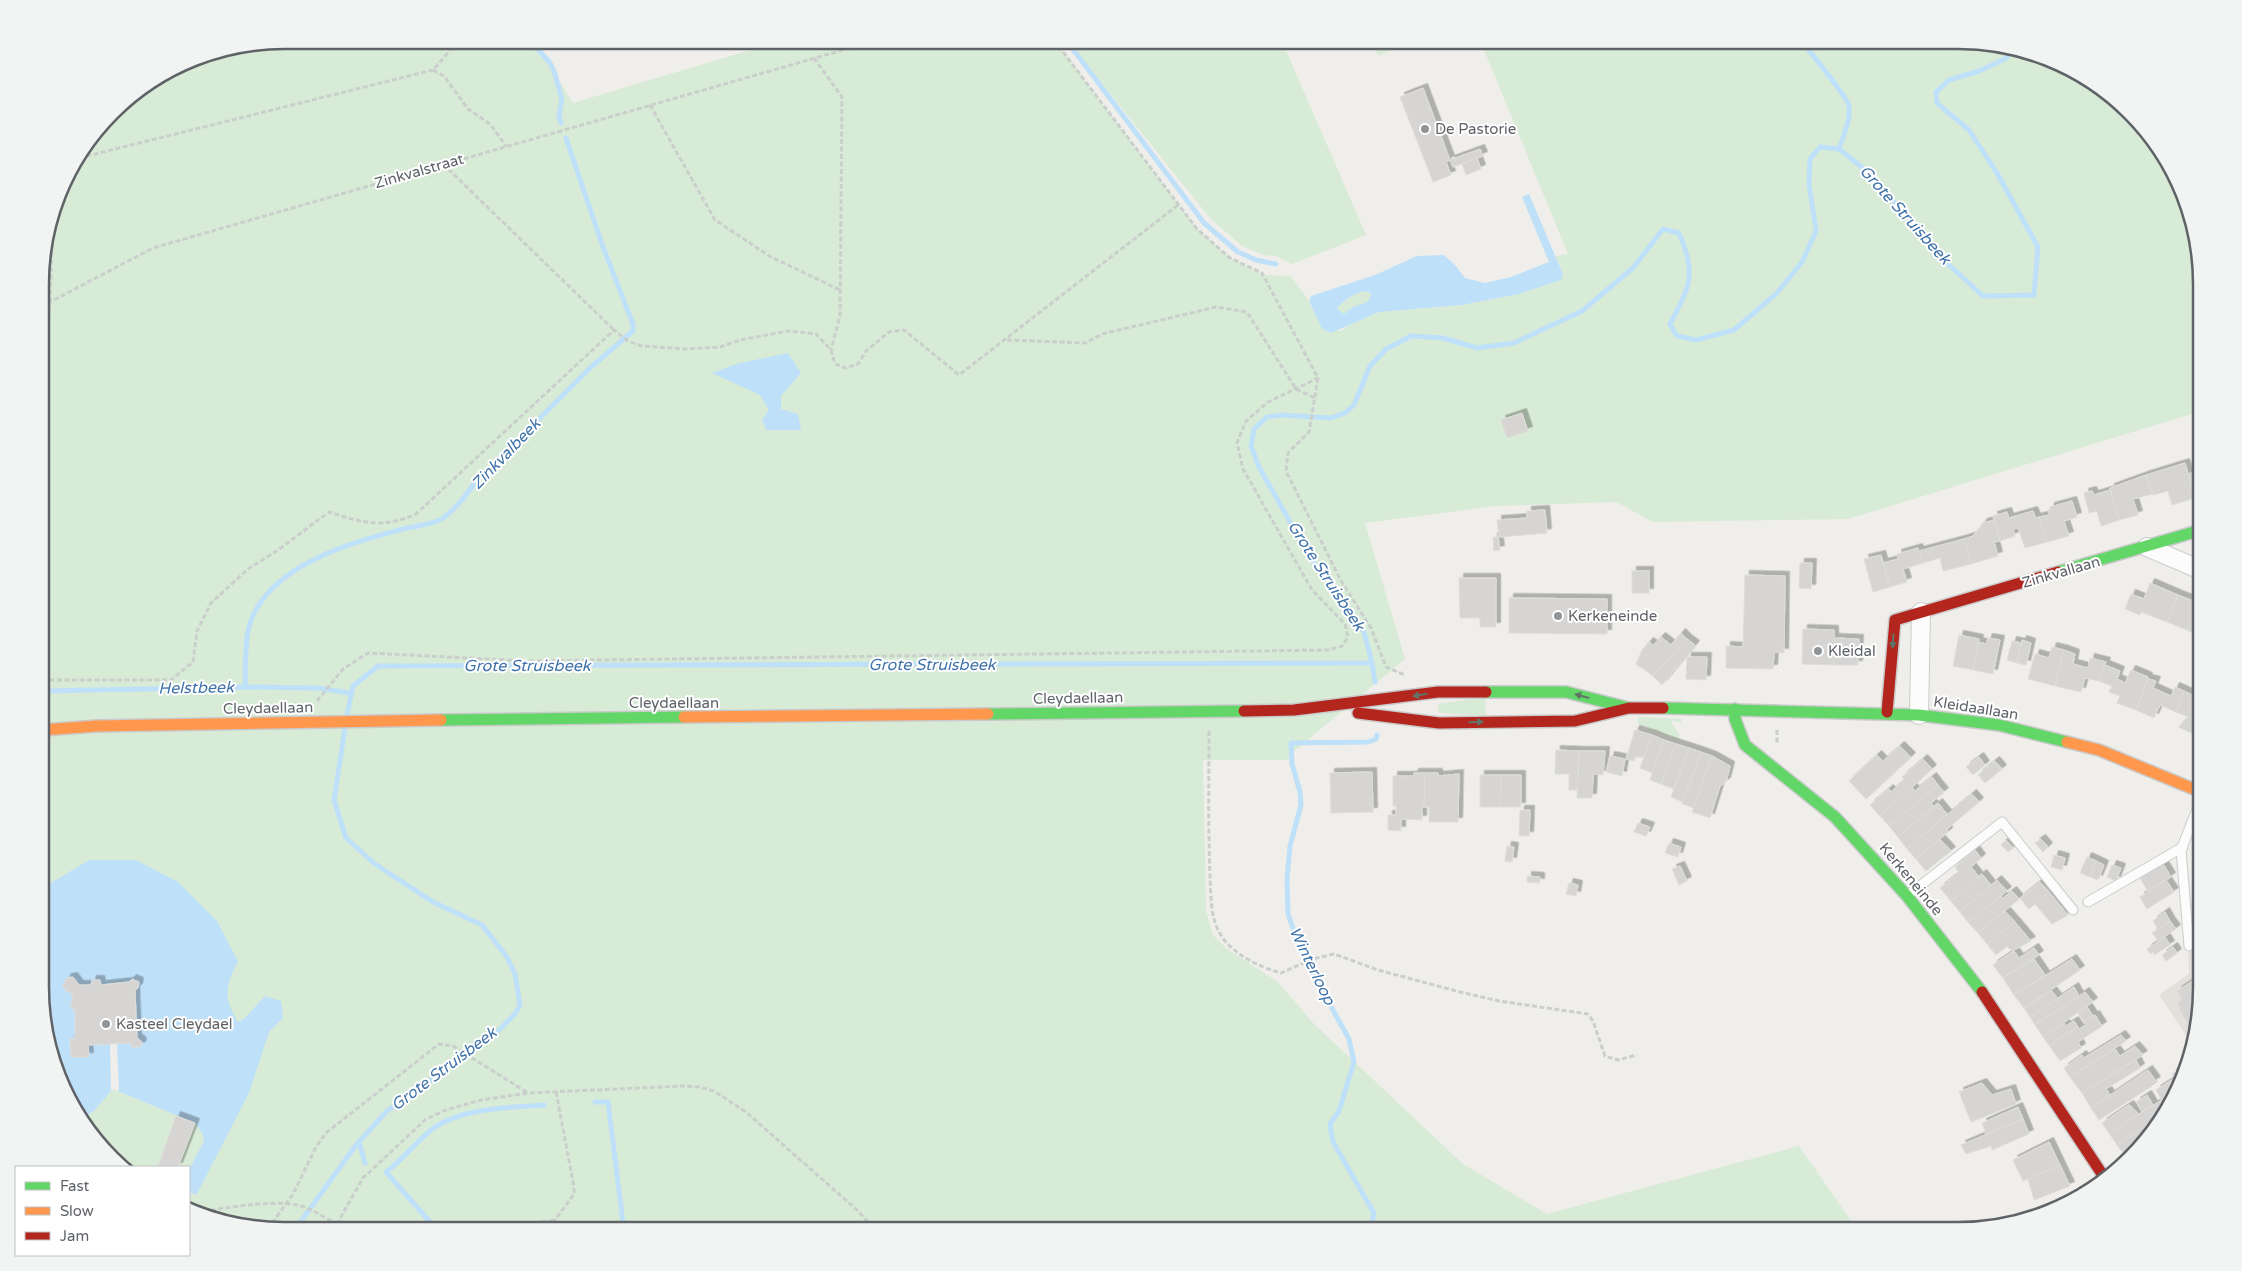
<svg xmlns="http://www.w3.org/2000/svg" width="2242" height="1271" font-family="'Varela Round',sans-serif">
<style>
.education{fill:#e2e0da}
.green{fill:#d8ebd6}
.water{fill:#bfe0f9;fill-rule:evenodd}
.pier{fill:#efeeea}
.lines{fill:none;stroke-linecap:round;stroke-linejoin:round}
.stream{stroke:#bfe0f9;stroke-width:5}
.building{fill:#d6d5d3;stroke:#deddd9;filter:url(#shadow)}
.lane-casing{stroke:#cbcccc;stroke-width:11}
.street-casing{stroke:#cbcccc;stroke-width:20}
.fast-casing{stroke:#cacacb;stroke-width:14}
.slow-casing{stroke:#cacacb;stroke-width:14}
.jam-casing{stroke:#cacacb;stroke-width:14}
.path{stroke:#cacfcc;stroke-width:3;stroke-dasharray:5 2.5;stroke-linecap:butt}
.lane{stroke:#fdfcfc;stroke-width:9}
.street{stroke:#fdfcfc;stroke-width:18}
.fast{stroke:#63d668;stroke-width:11}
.slow{stroke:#ff974d;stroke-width:11}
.jam{stroke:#b3261e;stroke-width:11}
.oneway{fill:#607468}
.poi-dot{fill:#919496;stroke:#fff;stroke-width:2}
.labels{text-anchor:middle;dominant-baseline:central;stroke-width:4;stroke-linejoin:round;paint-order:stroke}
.poi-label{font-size:15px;fill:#5f6368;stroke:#fff;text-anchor:start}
.street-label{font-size:15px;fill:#5f6368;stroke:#fff}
.water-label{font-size:16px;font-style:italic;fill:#4174aa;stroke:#fff}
.rim{fill:none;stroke:#5f6368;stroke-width:2.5}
</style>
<defs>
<filter id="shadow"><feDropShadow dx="4.5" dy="-4.5" stdDeviation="0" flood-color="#0004"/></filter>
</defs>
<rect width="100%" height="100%" fill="#efeeea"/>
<path class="education" d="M2201 950V1003L2190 1041 2159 995 2189 974 2188 951Z"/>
<g class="green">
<path d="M283 40H533L573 103 784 40H1054L1197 229 1230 258 1263 275 1291 276 1309 301 1322 329 1341 331 1357 320 1379 312 1462 305 1519 294 1563 274 1556 256 1568 254 1480 40H1959L2021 48 2080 72 2119 101 2161 148 2189 205 2201 267V411L1848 519 1653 522 1616 502 1496 506 1365 523 1405 659 1293 752 1288 760H1203L1206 911 1213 935 1227 949 1278 982 1314 1024 1463 1164 1547 1214 1799 1146 1858 1231H283L221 1223 189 1210V1167H120L81 1123 42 1019V252L65 176 123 101 191 58Z"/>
<path d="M1067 40H1302L1285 48 1366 235 1292 264 1276 256 1263 255 1242 246 1210 218Z"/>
<path d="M1372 40H1412L1378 56Z"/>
<path d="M1365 291 1372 294 1367 302 1353 307 1344 314 1337 309C1343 300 1355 293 1365 291Z"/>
<path d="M1485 697 1486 716 1439 713 1438 704Z"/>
<path d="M1638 717 1681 719V723L1672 720 1673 725 1679 734V740L1638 724Z"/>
</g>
<g class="water">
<path d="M1529 194 1563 274 1561 280 1519 294 1462 305 1379 312 1331 333 1322 329 1309 301 1311 296 1375 275 1417 256 1444 255 1455 265 1465 278 1485 283 1511 277 1549 262 1522 197ZM1365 291 1372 294 1367 302 1353 307 1344 314 1337 309C1343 300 1355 293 1365 291Z"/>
<path d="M788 353 801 373 781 396V409L798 414 801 430H766L762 420 769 410 760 395 712 373 736 364Z"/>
<path d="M89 860H136L178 882 217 921 238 961C226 986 222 996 238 1022L244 1019 265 996 281 1001 283 1018 269 1032 249 1093 197 1194 189 1193V1170L204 1141 202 1133 195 1123 115 1090 111 1091 94 1111 80 1119 42 1019V893L51 883ZM67 978H73L79 985H91L92 980H100L101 985 129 982 132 979 139 982 138 988 135 990 137 1038 141 1042 140 1046 133 1048 130 1043 88 1045 89 1057H71L70 1039H75V1010L70 1006 72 1001V993L66 991 63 986Z"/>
</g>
<path class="pier" d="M110 1044H117L119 1091 111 1090Z"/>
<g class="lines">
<g class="stream">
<path d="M530 40 550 63 554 71 562 99 559 116 561 123"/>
<path d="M1066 40 1204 223 1238 252 1256 260 1276 264"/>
<path d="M1800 40C1809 50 1847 97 1849 106 1851 120 1843 136 1839 149"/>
<path d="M1372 663 1375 682"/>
<path d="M245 687C246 667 244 643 250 623 270 565 350 543 403 529 415 526 433 525 443 518 456 509 465 497 474 484L590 368 633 331V324L603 247 566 138"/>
<path d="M42 691 245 687 318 688 350 693"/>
<path d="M347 715 353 686 378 666 1372 663 1364 632 1311 559 1259 467 1251 446 1254 429 1267 417 1281 415 1331 418 1345 413 1354 405 1370 366 1386 349 1411 336 1443 338 1477 348 1514 343 1582 311 1633 268 1663 229 1679 233C1697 274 1690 286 1670 324L1677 336 1696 340 1734 330 1777 293 1802 262 1816 231 1809 184 1810 159 1820 147 1839 149 1868 172 1946 262 1983 296 2034 295 2038 247 1997 173 1969 130 1937 103 1936 92 1949 80 1979 71 2005 59 2015 47"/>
<path d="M595 1102H608L624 1231"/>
<path d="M359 1142 365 1163"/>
<path d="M294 1231 356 1145 387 1111 493 1036 515 1014 520 1005 515 974 507 957 482 925 433 902 375 864 346 838 334 800 345 728"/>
<path d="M438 1231 386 1172C404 1159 417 1140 435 1127 466 1107 509 1108 544 1105"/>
<path d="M1370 1231 1374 1213 1333 1142 1330 1124 1339 1111 1354 1062 1349 1039 1302 954 1288 914 1287 879 1290 846 1301 805 1300 792 1292 764 1291 743 1368 742 1376 739 1377 735"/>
</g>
</g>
<g class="building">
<path d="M1423 88 1450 160 1446 162 1451 175 1433 182 1400 97Z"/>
<path d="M1480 149 1483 156 1453 167 1450 160Z"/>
<path d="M1477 158 1481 169 1466 175 1462 164Z"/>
<path d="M1522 413 1528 431 1507 438 1501 420Z"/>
<path d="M2185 463 2195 498 2172 505 2168 491 2153 495 2146 475Z"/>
<path d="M2201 470V496L2195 498 2188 474Z"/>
<path d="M2146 475 2153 494 2133 499 2138 515 2119 520 2110 488Z"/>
<path d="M2110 490 2119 520 2101 526 2097 511 2089 513 2084 493 2092 491 2094 495Z"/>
<path d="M2072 501 2077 517 2064 521 2069 536 2047 542 2039 517 2049 515 2050 507Z"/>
<path d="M1545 510 1547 533 1499 537 1497 520 1527 518V511Z"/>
<path d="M2033 511 2036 518 2039 517 2047 542 2025 548 2018 528 2013 529 2015 536 2000 541 1993 516 2007 512 2009 518Z"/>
<path d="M1994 520 2000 541 1994 542 1998 556 1971 564 1964 539 1973 536 1983 523Z"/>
<path d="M1493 537H1498L1500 550 1494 551Z"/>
<path d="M1964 539 1971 564 1943 571 1940 558 1923 563 1919 551Z"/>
<path d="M1918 548 1923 563 1903 569 1907 582 1890 587 1883 563 1898 559 1897 554Z"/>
<path d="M1881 555 1890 587 1873 592 1864 559Z"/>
<path d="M1800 563H1812L1811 589 1799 588Z"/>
<rect x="1632" y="571" width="17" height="22"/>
<path d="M1745 575 1785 576 1784 653 1774 652 1773 669 1726 668V646L1743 647Z"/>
<path d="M1459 578H1496V627H1480V618H1460Z"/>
<path d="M2150 583 2178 595 2167 622 2141 612 2140 615 2125 609 2131 594 2144 599Z"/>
<path d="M2178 595 2201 604V640L2192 636 2194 633 2167 622Z"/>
<path d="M1509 598 1607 599V634L1509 633Z"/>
<path d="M1803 629 1834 630V665L1802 664Z"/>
<path d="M1681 633 1687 639 1653 676 1636 664 1642 650 1649 642 1653 645 1661 637 1671 645Z"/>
<path d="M1959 635 1979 639 1973 670 1953 666Z"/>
<path d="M1834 638 1859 639 1858 665H1834Z"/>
<path d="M1988 638 2000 640 1993 674 1973 670 1978 642 1986 644Z"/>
<path d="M1687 639 1695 645 1662 685 1653 676Z"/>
<path d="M2022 640 2031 643 2026 665 2017 663Z"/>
<path d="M2012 641 2021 643 2017 663 2007 660Z"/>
<path d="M2052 647 2064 650 2055 686 2028 679 2035 654 2049 658Z"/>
<path d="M2064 650 2075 654 2073 664 2088 668 2090 658 2106 662 2099 681 2085 678 2081 692 2055 686Z"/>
<path d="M1687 657H1707L1706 680 1686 679Z"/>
<path d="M2105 665 2120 671 2117 679 2125 683 2131 670 2148 677 2136 710 2117 703 2120 696 2109 692 2112 686 2099 681Z"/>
<path d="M2148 679 2156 681 2153 688 2171 696 2175 687 2184 691 2176 712 2160 705 2154 718 2136 710Z"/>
<path d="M2184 691 2201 699V737L2178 727 2189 717 2176 712Z"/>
<path d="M1635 730 1652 735 1644 758 1636 756 1634 761 1626 759Z"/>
<path d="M1652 735 1664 740 1653 773 1640 768Z"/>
<path d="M1664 740 1676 744 1661 784 1650 780Z"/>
<path d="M1676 744 1689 748 1674 789 1661 784Z"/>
<path d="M1900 746 1911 757 1866 799 1849 781 1877 755 1883 761Z"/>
<path d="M1689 748 1701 752 1683 802 1671 797Z"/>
<path d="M1556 750 1579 751 1577 790H1569V774H1555Z"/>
<path d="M1579 751H1605L1603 775 1593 774 1592 798H1577Z"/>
<path d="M1701 752 1712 756 1694 808 1682 804Z"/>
<path d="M1610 756 1625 759 1622 776 1606 772Z"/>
<path d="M1712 756 1730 766 1726 782 1720 786 1710 818 1692 812Z"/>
<path d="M1979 757 1985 765 1973 775 1966 767Z"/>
<path d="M1923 759 1932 769 1880 816 1870 805 1889 789 1891 792 1905 780 1902 777Z"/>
<path d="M1995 761 2002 769 1985 783 1978 775Z"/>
<path d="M1372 772 1373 812 1331 813 1330 773Z"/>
<path d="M1414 773H1425L1424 807H1422V820L1401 819V831L1388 830V815H1396V806H1393V776H1413Z"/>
<path d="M1425 773H1438V776L1459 774 1458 822H1429V807H1424Z"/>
<path d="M1480 775H1501L1500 807H1480Z"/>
<path d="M1501 775H1521V807H1500Z"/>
<path d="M1932 777 1938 785 1889 826 1880 816 1912 787 1915 791Z"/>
<path d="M1938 785 1944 792 1931 803 1934 806 1898 837 1889 826Z"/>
<path d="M1972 794 1979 802 1947 829 1948 832 1916 859 1907 849Z"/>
<path d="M1938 803 1947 814 1907 849 1898 837Z"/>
<path d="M1520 810H1530L1529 836H1519Z"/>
<path d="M1638 823 1650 827 1646 836 1634 832Z"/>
<path d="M1940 839 1951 851 1926 871 1916 859Z"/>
<path d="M2041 839 2048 847 2043 852 2035 843Z"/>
<path d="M2006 840 2013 848 2008 852 2001 845Z"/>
<path d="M1669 843 1681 847 1678 857 1665 853Z"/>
<path d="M1507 846 1514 847 1512 862 1505 861Z"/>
<path d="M2201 846V866L2194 863Z"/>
<path d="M1975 850 1981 858 1971 867 1979 877 1951 901 1940 888 1959 873 1955 867Z"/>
<path d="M2054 855 2065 858 2062 870 2051 867Z"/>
<path d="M2087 857 2096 861 2090 877 2080 873Z"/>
<path d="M2096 861 2104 865 2098 880 2090 877Z"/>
<path d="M2162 862 2171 877 2148 891 2139 877Z"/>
<path d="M2112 865 2121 868 2116 881 2107 877Z"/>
<path d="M1680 866 1687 881 1679 885 1672 869Z"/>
<path d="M1982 874 1991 885 1960 912 1951 901Z"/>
<path d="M1527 876 1540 877V883L1527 882Z"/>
<path d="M1997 880 2007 891 1968 922 1960 912Z"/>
<path d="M2166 880 2174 892 2147 909 2140 897Z"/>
<path d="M2040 882 2049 892 2029 909 2020 898Z"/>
<path d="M1569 883 1578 885 1576 896 1566 894Z"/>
<path d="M2012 891 2019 899 1978 933 1968 922 2001 896 2003 898Z"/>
<path d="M2049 892 2068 915 2052 924 2035 904Z"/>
<path d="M2195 896 2201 899V921L2194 937 2192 905Z"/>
<path d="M2005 911 2015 922 1987 944 1978 933Z"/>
<path d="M2165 912 2170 921 2158 929 2153 921Z"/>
<path d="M2170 921 2176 929 2158 941 2152 933Z"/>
<path d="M2015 922 2031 941 2012 951 2007 946 1996 955 1987 944Z"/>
<path d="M2165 937 2170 945 2154 955 2153 952 2150 954 2147 949Z"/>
<path d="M2173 947 2177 953 2166 961 2162 955Z"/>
<path d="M2034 948 2039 955 2003 978 1993 965 2014 951 2019 958Z"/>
<path d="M2034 959 2045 975 2014 995 2003 978Z"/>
<path d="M2072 959 2080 970 2024 1008 2014 995Z"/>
<path d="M73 977 79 985H91L92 980H100L101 985 129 982 132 979 139 982 138 988 135 990 137 1038 142 1042 141 1046 133 1048 130 1043 88 1045 89 1057H71L70 1039H75V1010L70 1006 72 1001V993L66 991 63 986 67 978Z"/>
<path d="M2194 980 2201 992V1003L2193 1032 2179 1009 2180 1008 2177 1003 2182 999 2177 991Z"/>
<path d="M2074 987 2079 996 2035 1025 2030 1017Z"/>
<path d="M2052 991 2058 999 2030 1017 2024 1008Z"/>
<path d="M2085 992 2093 1002 2043 1037 2035 1025Z"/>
<path d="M2087 1007 2093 1016 2084 1022 2078 1013Z"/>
<path d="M2095 1015 2102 1026 2078 1042 2081 1048 2060 1061 2049 1045 2078 1027 2079 1029 2086 1025 2084 1022Z"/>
<path d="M2074 1021 2078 1027 2049 1045 2043 1037 2064 1023 2066 1026Z"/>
<path d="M2121 1035 2126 1041 2070 1077 2064 1068 2082 1055 2084 1058Z"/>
<path d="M2135 1046 2143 1055 2082 1093 2070 1077 2115 1049 2120 1056Z"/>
<path d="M2136 1060 2140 1068 2106 1089 2110 1095 2091 1108 2082 1093Z"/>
<path d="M2182 1068 2175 1092 2162 1100 2156 1090 2175 1078 2172 1074Z"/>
<path d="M2148 1070 2156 1081 2151 1084 2152 1086 2099 1120 2091 1108Z"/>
<path d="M1982 1083 1992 1095 2011 1089 2016 1104 1971 1122 1959 1092Z"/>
<path d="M2147 1095 2153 1105 2142 1112 2136 1102Z"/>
<path d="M2162 1100 2168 1112 2117 1145 2109 1133Z"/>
<path d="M2129 1105 2139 1114 2109 1133 2102 1123Z"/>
<path d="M2018 1107 2023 1119 1986 1134 1982 1123Z"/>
<path d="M176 1116 195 1123 178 1167H158Z"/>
<path d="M2159 1117 2161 1121 2138 1150 2126 1157 2117 1145Z"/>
<path d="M2023 1119 2029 1134 1992 1150 1991 1146 1966 1154 1961 1145Z"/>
<path d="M2049 1142 2060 1165 2023 1181 2013 1160Z"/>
<path d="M2060 1165 2070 1186 2034 1200 2028 1179Z"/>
</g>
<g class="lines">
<defs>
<g id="lane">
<path d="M1907 896 2002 822 2073 910"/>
<path d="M2088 902 2183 847"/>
<path d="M2189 946 2181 850 2201 799"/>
</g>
<g id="street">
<path d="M2147 547 2201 570"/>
<path d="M1919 715 1921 612"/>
</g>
<g id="fast">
<path d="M2058 572 2201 530"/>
<path d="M1486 692H1566L1629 708"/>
<path d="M1663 708 1919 715 1999 725 2067 742"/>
<path d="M1735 709V719L1745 745 1835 817 1907 896 1982 992"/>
<path d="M988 714 1244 711"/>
<path d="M441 720 684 717"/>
</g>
<g id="slow">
<path d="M684 717 988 714"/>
<path d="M42 730 97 726 441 720"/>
<path d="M2067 742 2099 750 2201 792"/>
</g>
<g id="jam">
<path d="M1244 711 1294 710 1438 692H1486"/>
<path d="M1887 712 1895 620 2058 572"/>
<path d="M1358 713 1439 723 1575 721 1629 708H1663"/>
<path d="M1982 992 2106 1180"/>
</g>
</defs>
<use href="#lane" class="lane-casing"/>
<use href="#street" class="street-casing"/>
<use href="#fast" class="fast-casing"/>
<use href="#slow" class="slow-casing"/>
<use href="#jam" class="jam-casing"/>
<g class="path">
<path d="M454 40 453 47 433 70 444 76 468 109 490 124 506 146"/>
<path d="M1054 40 1197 229 1230 258 1262 273 1318 378 1309 432 1288 453 1286 471 1340 579 1371 628 1386 667 1405 675"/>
<path d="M814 58 842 97 840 316 831 350"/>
<path d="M650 105 715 220 771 257 840 290"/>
<path d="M79 158 433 70"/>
<path d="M443 164 614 330"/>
<path d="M50 302 53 215"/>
<path d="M1007 340 1086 343 1102 334 1216 307 1247 312 1296 389 1315 398"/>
<path d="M42 387 50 302 153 248 878 40"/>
<path d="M42 680H171L193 662 197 631 211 603 248 569 278 550 329 512C363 523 382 529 416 514L614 330 628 341 642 346 687 349 720 347 740 340 788 331 816 334 831 350 835 364 846 368 858 364 866 351 889 332 904 330 959 375 1178 205"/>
<path d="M317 701 343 669 368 653 528 661 1328 650 1342 646 1348 637 1345 624 1312 590 1243 469 1237 443 1246 421 1268 402 1318 378"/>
<path d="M1777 730V743"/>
<path d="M1209 731C1209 780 1208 828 1210 876 1211 894 1210 915 1219 932 1230 953 1259 967 1281 973L1312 959 1334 954 1378 970 1460 992 1499 1001 1588 1014 1593 1021 1605 1056 1618 1060 1637 1055"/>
<path d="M556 1092 574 1187V1194L555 1220 559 1231"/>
<path d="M2118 1164 2135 1154"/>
<path d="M196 1213C223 1208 283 1197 307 1208 323 1215 335 1225 351 1231"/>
<path d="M268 1229 293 1194 316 1147 326 1133 439 1044 453 1046 528 1093"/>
<path d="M333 1231 363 1178 426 1119 446 1110 481 1100 529 1093 683 1086 699 1087 714 1091 746 1112 857 1210 876 1231"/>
<path d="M482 1231 555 1220"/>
</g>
<use href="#lane" class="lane"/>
<use href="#street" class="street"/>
<use href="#fast" class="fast"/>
<use href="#slow" class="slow"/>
<use href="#jam" class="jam"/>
</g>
<defs><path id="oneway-solid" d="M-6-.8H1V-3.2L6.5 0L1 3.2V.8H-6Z" transform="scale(1.25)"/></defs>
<g class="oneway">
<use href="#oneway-solid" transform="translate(1893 641) rotate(94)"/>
<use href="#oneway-solid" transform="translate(1420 695) rotate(171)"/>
<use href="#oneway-solid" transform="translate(1582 696) rotate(-165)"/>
<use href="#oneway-solid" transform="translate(1476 722) rotate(-1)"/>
</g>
<g class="poi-dot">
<circle cx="1425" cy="129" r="5"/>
<circle cx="1558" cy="616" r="5"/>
<circle cx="1818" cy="651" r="5"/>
<circle cx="106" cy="1024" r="5"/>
</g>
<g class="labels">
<g class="poi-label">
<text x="1435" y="129">De Pastorie</text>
<text x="1568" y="616">Kerkeneinde</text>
<text x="1828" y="651">Kleidal</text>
<text x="116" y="1024">Kasteel Cleydael</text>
</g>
<g class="street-label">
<text transform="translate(419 171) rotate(-16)">Zinkvalstraat</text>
<text transform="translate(2061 572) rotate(-16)">Zinkvallaan</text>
<text transform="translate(1078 698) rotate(-1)">Cleydaellaan</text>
<text x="674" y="703">Cleydaellaan</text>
<text transform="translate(268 708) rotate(-1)">Cleydaellaan</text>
<text transform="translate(1976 708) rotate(9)">Kleidaallaan</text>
<text transform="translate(1911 879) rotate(50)">Kerkeneinde</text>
</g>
<g class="water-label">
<text transform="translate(1905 215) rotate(48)">Grote Struisbeek</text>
<text transform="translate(506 454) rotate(-46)">Zinkvalbeek</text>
<text transform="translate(1326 576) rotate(57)">Grote Struisbeek</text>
<text x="932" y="665">Grote Struisbeek</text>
<text x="527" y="666">Grote Struisbeek</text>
<text transform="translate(196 688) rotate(-1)">Helstbeek</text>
<text transform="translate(1312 966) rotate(64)">Winterloop</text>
<text transform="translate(444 1069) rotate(-37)">Grote Struisbeek</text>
</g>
</g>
<path d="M0 0H2242V1271H0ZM284 49H1958A235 235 0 0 1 2193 284V987A235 235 0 0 1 1958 1222H284A235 235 0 0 1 49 987V284A235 235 0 0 1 284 49Z" fill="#f2f3f3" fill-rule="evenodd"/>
<path class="rim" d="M284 49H1958A235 235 0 0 1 2193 284V987A235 235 0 0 1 1958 1222H284A235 235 0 0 1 49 987V284A235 235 0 0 1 284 49Z"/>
<rect x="15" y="1166" width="175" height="90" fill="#ffffff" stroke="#bfc1c3"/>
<rect x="25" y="1182" width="25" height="8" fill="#63d668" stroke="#bfc1c3"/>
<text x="60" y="1191" font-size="15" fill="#5f6368">Fast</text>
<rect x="25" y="1207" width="25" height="8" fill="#ff974d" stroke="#bfc1c3"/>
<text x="60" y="1216" font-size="15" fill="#5f6368">Slow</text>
<rect x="25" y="1232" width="25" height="8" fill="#b3261e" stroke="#bfc1c3"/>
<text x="60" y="1241" font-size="15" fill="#5f6368">Jam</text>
</svg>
